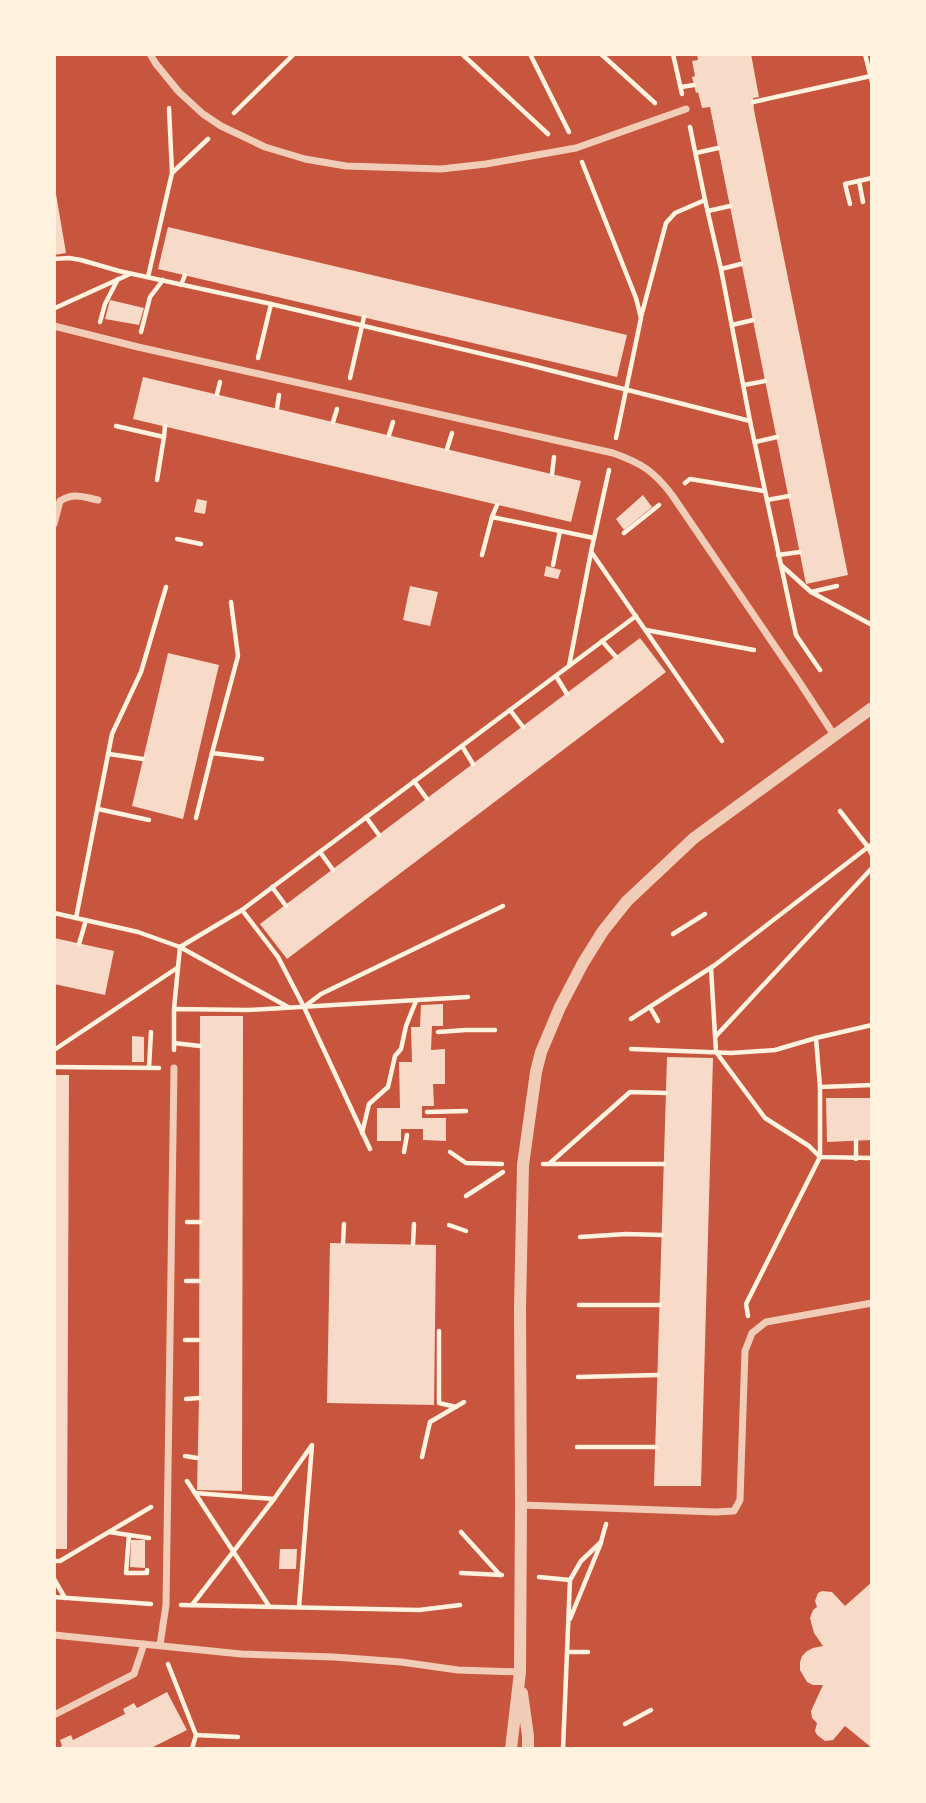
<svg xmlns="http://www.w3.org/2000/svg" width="926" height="1803" font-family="'Noto Sans',sans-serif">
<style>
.building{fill:#f7dbc8}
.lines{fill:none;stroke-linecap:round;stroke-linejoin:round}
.path{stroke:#fff3e0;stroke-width:4.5}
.minor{stroke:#f1ccb7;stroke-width:7}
.tertiary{stroke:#f1ccb7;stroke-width:12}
</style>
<rect width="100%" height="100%" fill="#c8553d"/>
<g class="building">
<path d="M697 54H751L759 97 753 98 754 110 848 575 806 584 710 107 702 108 698 92 696 93 692 77 695 76 692 61 698 60Z"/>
<path d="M54 194H56L66 253 54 255Z"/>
<path d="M168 227 627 335 617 377 158 269Z"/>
<path d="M110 300 144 308 139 325 105 319Z"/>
<path d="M143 377 581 481 571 522 133 419Z"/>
<path d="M643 495 652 507 624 530 616 519Z"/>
<path d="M197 499 207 501 205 514 194 512Z"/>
<path d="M546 566 561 570 558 579 544 576Z"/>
<path d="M410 586 438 592 430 626 403 620Z"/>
<path d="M640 638 666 672 287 959 260 924Z"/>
<path d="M168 653 219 665 183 819 132 806Z"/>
<path d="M54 938 114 951 105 995 54 984Z"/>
<path d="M443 1004V1026H432L431 1050 445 1049V1084H433L434 1106H422V1118H446V1141L423 1140V1129H401V1141H377V1108H400L399 1062H412L411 1027H420L421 1005Z"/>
<path d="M200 1016H243L242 1491 197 1490 199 1398Z"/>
<path d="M132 1036 144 1037V1062H132Z"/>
<path d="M667 1057 713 1058 701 1486H654Z"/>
<path d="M54 1075H69L67 1549H54Z"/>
<path d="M826 1098H872V1140L827 1142Z"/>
<path d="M330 1243 436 1245 434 1405 327 1403Z"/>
<path d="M131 1540H145V1568L130 1567Z"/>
<path d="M280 1549H297L296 1569H279Z"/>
<path d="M872 1582V1748L845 1726 833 1740 825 1741 817 1735 815 1731 817 1723 812 1718 811 1711 823 1685H813L807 1682 800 1670V1662L802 1656 807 1651 813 1648 823 1646 814 1633 810 1618 813 1610 817 1607 815 1601 818 1593 822 1591 832 1592 845 1606Z"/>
<path d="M167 1692 187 1730 149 1749H56L62 1746 60 1740 71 1735 73 1740 125 1714 123 1709 134 1703 137 1708Z"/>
</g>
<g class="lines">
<g class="path">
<path d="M462 54 548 134"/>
<path d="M530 54 569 132"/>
<path d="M601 54 655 103"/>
<path d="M673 54 682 94"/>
<path d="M865 54 872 82"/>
<path d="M681 87 694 85"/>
<path d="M753 102 871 76"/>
<path d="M169 108 172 173"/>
<path d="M234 113 294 54"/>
<path d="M690 127 705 200 721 269 750 421 796 635 820 670"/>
<path d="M696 153 718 148"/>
<path d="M582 162 636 298 641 318 616 438"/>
<path d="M859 181 863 202"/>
<path d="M850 204 845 184 872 178"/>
<path d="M708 211 730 206"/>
<path d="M54 259 69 258 81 260 119 271 271 304 529 365 750 421"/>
<path d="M721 269 741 264"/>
<path d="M148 277 172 173 208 139"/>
<path d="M181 285 185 275"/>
<path d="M55 308 130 274"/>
<path d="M641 317 666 223 675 213 705 200"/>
<path d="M100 322 105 304 118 279"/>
<path d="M732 325 753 320"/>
<path d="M141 332 150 297 163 280"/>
<path d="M258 358 271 304"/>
<path d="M350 378 364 317"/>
<path d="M744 385 765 381"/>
<path d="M217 394 220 382"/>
<path d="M277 408 279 395"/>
<path d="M333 422 337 409"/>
<path d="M116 426 164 437 157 480"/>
<path d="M389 435 393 422"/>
<path d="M164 437 165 426"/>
<path d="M755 442 777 437"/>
<path d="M447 449 452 433"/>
<path d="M552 474 554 457"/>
<path d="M685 483 690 479 764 491"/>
<path d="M767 500 789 496"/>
<path d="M492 517 497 505"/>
<path d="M624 533 659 505"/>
<path d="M177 539 201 544"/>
<path d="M592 553 722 741"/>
<path d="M482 555 492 517 594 538"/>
<path d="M778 555 800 552"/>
<path d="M553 565 560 531"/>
<path d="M781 565 811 592 872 625"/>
<path d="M811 592 837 586"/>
<path d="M231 602 238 656 212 753 262 759"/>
<path d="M646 630 754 650"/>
<path d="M602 641 616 657"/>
<path d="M569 666 591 552 609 470"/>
<path d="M556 676 567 694"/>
<path d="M510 710 523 727"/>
<path d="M462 746 473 764"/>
<path d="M109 754 143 759"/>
<path d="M414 781 427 799"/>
<path d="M98 809 149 820"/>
<path d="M840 811 868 847 872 855"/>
<path d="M366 817 379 835"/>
<path d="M196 818 212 753"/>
<path d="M320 852 333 870"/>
<path d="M272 887 286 906"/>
<path d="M242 910 278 957 304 1007 370 1149"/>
<path d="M54 913 138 932 180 947 242 910 636 616"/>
<path d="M76 918 112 734 141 672 166 587"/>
<path d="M673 934 705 914"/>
<path d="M79 944 86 920"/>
<path d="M711 968 716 1052 765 1118 809 1146 820 1157 872 1158"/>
<path d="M304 1007 321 994 503 906"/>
<path d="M650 1007 658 1021"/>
<path d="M174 1009 180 947 288 1007"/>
<path d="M631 1019 715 965 872 844"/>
<path d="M438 1032 466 1030H495"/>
<path d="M716 1036 872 868"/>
<path d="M174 1043 200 1046"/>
<path d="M631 1049 731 1053 775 1050 816 1038"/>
<path d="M54 1050 177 968"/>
<path d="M174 1050V1009L248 1010 468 997"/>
<path d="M54 1067 159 1068"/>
<path d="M149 1068 151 1032"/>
<path d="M820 1087 872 1085"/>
<path d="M427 1112 466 1111"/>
<path d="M362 1133 369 1104 388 1087 395 1056 401 1049 406 1026 416 1001"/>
<path d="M404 1152 407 1135"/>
<path d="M450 1152 466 1163 502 1164"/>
<path d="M856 1159V1141"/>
<path d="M550 1163 630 1092 666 1093"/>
<path d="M543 1164H664"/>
<path d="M466 1196 503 1172"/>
<path d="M187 1222H200"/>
<path d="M449 1225 466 1231"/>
<path d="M580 1237 626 1234 662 1235"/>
<path d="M343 1243 344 1224"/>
<path d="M413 1244 414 1224"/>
<path d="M186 1281H199"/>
<path d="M579 1305H660"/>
<path d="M748 1316 746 1304 820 1157V1087L816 1038 872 1025"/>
<path d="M439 1331V1403L456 1407"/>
<path d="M185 1340H198"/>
<path d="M578 1377 658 1375"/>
<path d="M186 1399 199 1398"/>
<path d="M577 1447H656"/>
<path d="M185 1456 197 1458"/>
<path d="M422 1457 430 1422 464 1402"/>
<path d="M187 1481 269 1606"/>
<path d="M195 1493 274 1499"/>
<path d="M109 1532 149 1538"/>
<path d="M461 1532 500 1575"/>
<path d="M129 1535 126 1573H147V1570"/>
<path d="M54 1561H60L151 1507"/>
<path d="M461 1573 502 1575"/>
<path d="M539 1577 570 1580"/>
<path d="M54 1579 65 1598"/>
<path d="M54 1597 151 1604"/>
<path d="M181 1605 419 1610 460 1605"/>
<path d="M192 1605 274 1499 312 1445 299 1607"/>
<path d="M570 1619 601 1543"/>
<path d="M567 1652H588"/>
<path d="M168 1664 196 1735 192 1749"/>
<path d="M625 1724 651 1710"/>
<path d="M196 1735 238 1737"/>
<path d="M563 1749 570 1580 581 1561 601 1542 606 1524"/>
</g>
<g class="minor">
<path d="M150 54 156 64 179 92 203 114 221 126 265 147 305 159 346 166 441 169 486 164 576 148 686 109"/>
<path d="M54 326 138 347 613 453C641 463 654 471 672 495L800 683 834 735"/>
<path d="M54 524 60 501C73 492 84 497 98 500"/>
<path d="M521 1505 716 1512 734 1511 740 1500 745 1351 752 1333 766 1322 872 1303"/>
<path d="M54 1635 241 1654 334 1657 401 1662 458 1670 520 1672"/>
<path d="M160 1645 166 1605 174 1068"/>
<path d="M54 1715 134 1674 144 1644"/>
</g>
<g class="tertiary">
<path d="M522 1693 528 1736V1749"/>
<path d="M511 1749 520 1672 521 1505 520 1308 523 1165 536 1072 541 1052 560 1007 583 963 603 931 627 901 694 838 872 708"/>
</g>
</g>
<rect width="926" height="1803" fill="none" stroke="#fff3e0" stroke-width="112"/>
</svg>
